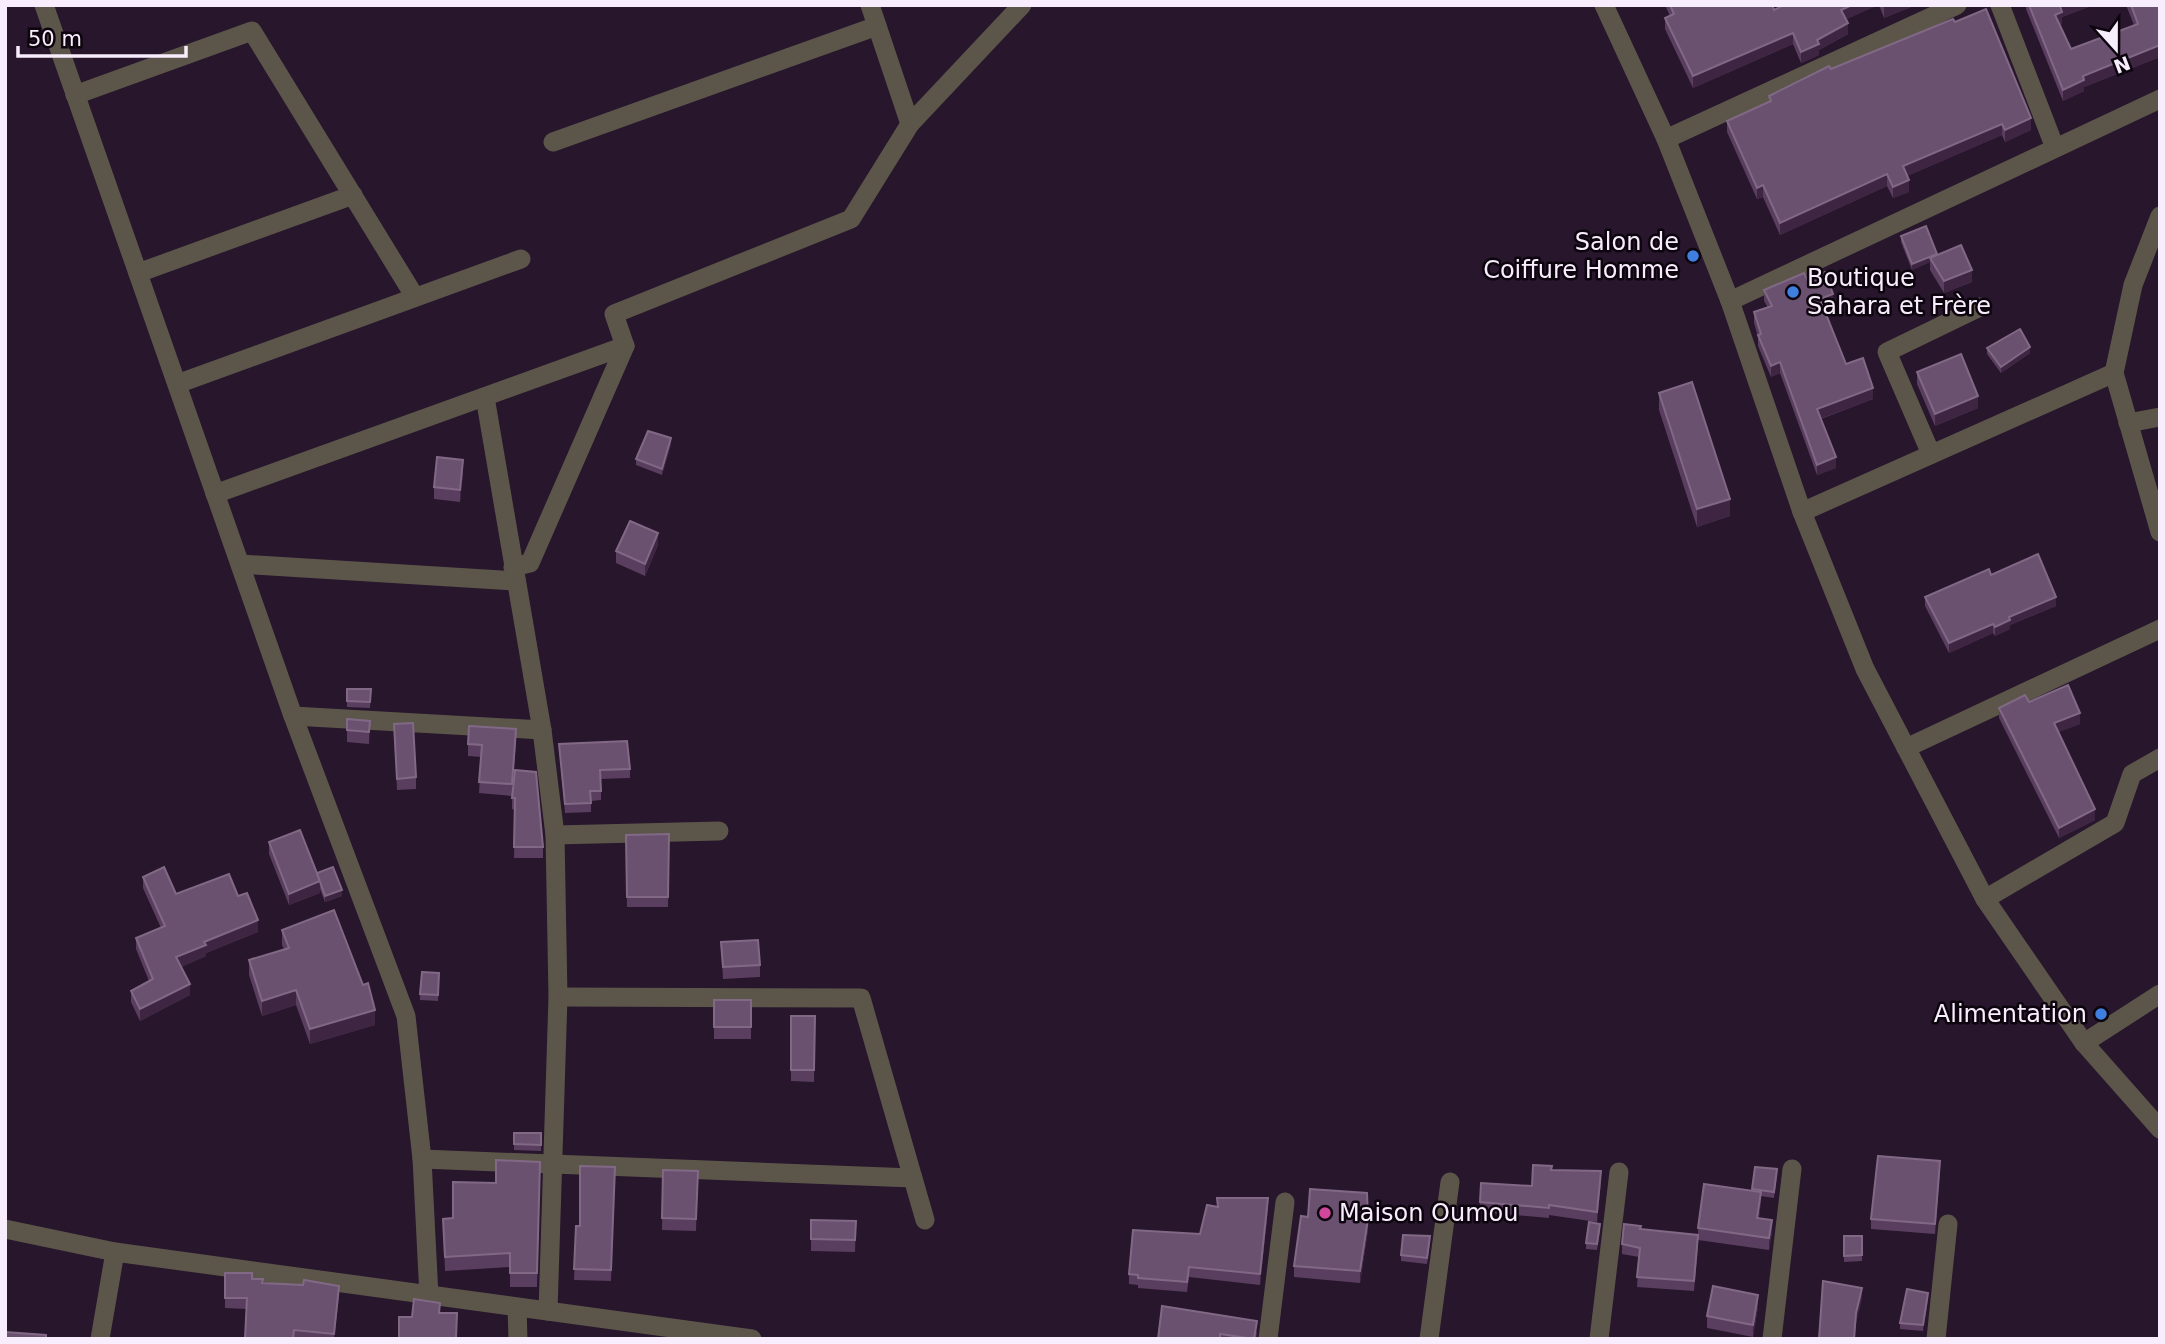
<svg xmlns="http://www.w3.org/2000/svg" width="2165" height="1344" font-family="'DejaVu Sans',sans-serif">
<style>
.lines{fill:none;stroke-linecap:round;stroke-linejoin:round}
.street{stroke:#5c564a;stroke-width:19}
.wall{fill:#5a3e5f}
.shaded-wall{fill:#3e2643}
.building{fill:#6b5170;stroke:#816986;stroke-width:2}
.shop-dot{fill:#3f7fe0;stroke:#0c050e;stroke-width:2.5}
.hotel-dot{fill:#d1479c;stroke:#0c050e;stroke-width:2.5}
.labels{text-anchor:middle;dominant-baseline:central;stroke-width:5;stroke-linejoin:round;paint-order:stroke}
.poi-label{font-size:24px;fill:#f8edfc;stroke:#0c050e;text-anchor:end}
</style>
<rect width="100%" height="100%" fill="#27162c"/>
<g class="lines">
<g class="street">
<path d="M44 5 293 716 406 1016 422 1159 429 1296"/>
<path d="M870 5 910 124"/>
<path d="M1604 5 1666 139 1730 301 1802 512 1865 669 1985 899 2084 1043 2160 1129"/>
<path d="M2000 5 2055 148"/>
<path d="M75 95 252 31 415 297"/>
<path d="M1666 139 1957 5"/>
<path d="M553 142 877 26"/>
<path d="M2160 216 2133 285 2114 373 2160 532"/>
<path d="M138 273 353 195"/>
<path d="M1730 301 2160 99"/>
<path d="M177 384 521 259"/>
<path d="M485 397 542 730 555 835 558 997 548 1311"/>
<path d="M2128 423 2160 417"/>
<path d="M1931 454 1887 352 1980 307"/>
<path d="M215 494 625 346"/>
<path d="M1802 512 2114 373"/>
<path d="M240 564 516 581"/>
<path d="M513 567 530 563 625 346 614 314 851 219 910 124 1022 5"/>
<path d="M293 716 542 730"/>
<path d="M1906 748 2160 629"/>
<path d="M555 835 719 831"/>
<path d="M1985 899 2115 823 2132 774 2160 758"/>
<path d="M558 997 861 998 925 1220"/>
<path d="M2084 1043 2160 994"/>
<path d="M422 1159 913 1178"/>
<path d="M5 1229 115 1252 752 1339"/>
<path d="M517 1308 518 1339"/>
<path d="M100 1339 115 1252"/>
<path d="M1268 1339 1285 1202"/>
<path d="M1429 1339 1450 1182"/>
<path d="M1599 1339 1619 1172"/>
<path d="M1772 1339 1792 1169"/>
<path d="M1936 1339 1948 1224"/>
</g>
</g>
<g class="wall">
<path d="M1665 5H1772L1774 10 1784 5H1878L1846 19 1848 34 1819 50V55L1801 63 1793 44 1693 88 1665 29V18L1670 16Z"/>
<path d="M1879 5H1916L1884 18Z"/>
<path d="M2026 5H2094L2062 17V24L2059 25 2071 49 2134 25 2126 5H2160V57L2084 87V91L2063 101 2026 9Z"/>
<path d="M1955 22 2031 130 2005 142 2002 135 1907 176 1909 192 1893 198 1887 186 1780 235 1763 197 1757 199 1727 132V121L1769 102V96L1831 69Z"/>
<path d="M1901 236 1937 254 1972 282 1944 293 1930 270V262L1912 270 1901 242Z"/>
<path d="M1807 279 1833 305 1823 309 1846 364 1873 399 1821 419 1836 468 1817 475 1780 373 1771 377 1758 346V337L1754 323V312L1768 308 1764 301V290Z"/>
<path d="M1987 348 2030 353 2001 373 1987 354Z"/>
<path d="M1917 372 1978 408 1935 426 1917 384Z"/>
<path d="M1659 393 1730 516 1697 527 1659 410Z"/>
<path d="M671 444 662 475 636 465V459Z"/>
<path d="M463 472 460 502 434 499V487Z"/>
<path d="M658 545 645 576 616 563V551Z"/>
<path d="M1991 575 2056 606 2010 625V629L1995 636 1993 633 1949 653 1925 606V597Z"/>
<path d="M347 689H371L370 708 347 707Z"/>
<path d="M2029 702 2080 724 2058 732 2095 820 2059 838 1999 718V708Z"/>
<path d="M347 719 370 721 369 744 347 742Z"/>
<path d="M394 724 416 777V789L397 790Z"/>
<path d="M516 741 512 796 479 793 481 757 468 756V744Z"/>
<path d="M559 744 630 769V778L601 779V800L591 801V812L565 813Z"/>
<path d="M515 770 543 847V858H514L515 810 512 809V798Z"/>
<path d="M669 834 668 907H627L626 835Z"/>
<path d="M269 842 317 873 342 896 325 902 320 889V893L289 905 269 854Z"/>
<path d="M143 877 176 894 238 896 258 932 206 953V956L181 967 190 995 140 1021 131 1002V991L149 981 136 949V938L161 928 143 888Z"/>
<path d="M282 930 375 1025 310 1044 296 1005 262 1016 249 975V960L284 949 282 945Z"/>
<path d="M721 942 760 965V977L723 979Z"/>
<path d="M439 979 438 1001 420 1000V994Z"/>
<rect x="714" y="1000" width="37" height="39"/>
<path d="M791 1016H815L814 1082 791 1081Z"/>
<path d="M514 1133H541V1151L514 1150Z"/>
<path d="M615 1167 611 1281 574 1280 576 1226H580Z"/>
<path d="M1755 1167 1777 1175 1774 1198 1761 1196 1759 1218 1772 1232 1769 1250 1698 1240V1228L1752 1191Z"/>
<path d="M663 1170 698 1171 696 1231 662 1230Z"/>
<path d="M1551 1170 1601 1181 1597 1222 1549 1215V1218L1480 1212V1202L1532 1186Z"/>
<path d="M1940 1171 1935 1234 1871 1229V1219Z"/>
<path d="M540 1176 537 1287H510V1267L445 1271 443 1219 453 1218 496 1183Z"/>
<path d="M1218 1207 1268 1208 1260 1285 1189 1277 1187 1292 1138 1288V1285L1129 1284V1274L1200 1234Z"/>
<path d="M811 1220 856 1221 855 1252 811 1251Z"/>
<path d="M1641 1229 1698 1245 1694 1291 1637 1287 1639 1257 1622 1254V1244Z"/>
<path d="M1368 1230 1360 1283 1294 1277V1266Z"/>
<path d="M1600 1230 1597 1250 1586 1249V1243Z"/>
<path d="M1844 1236H1862V1261L1844 1262Z"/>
<path d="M1430 1242 1427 1264 1401 1261V1255Z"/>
<path d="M225 1273 252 1279 262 1283 339 1296 334 1339H245L246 1309 225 1308Z"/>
<path d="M1928 1299 1923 1331 1900 1329V1323Z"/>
<path d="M1162 1306 1257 1332 1256 1339H1158Z"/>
<path d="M1758 1307 1753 1337 1707 1328V1316Z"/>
</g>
<g class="shaded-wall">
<path d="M1852 5H1878L1841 22V10Z"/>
<path d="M1887 5H1916L1884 18V7Z"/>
<path d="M2062 5H2094L2062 17V24L2055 26V15L2060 6Z"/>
<path d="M1848 23V34L1819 50V55L1801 63V52L1817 40Z"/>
<path d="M1793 33V44L1693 88V76Z"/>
<path d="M2160 45V57L2084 87V91L2063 101V90L2083 76Z"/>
<path d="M2031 118V130L2005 142V130Z"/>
<path d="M2002 124V135L1903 178V166Z"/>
<path d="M1887 174V186L1780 235V223Z"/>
<path d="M1909 180V192L1893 198V187Z"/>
<path d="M1763 185V197L1757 199V188Z"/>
<path d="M1937 254 1930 258V262L1912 270V264Z"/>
<path d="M1972 270V282L1944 293V281Z"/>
<path d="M1833 294V305L1820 310V299Z"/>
<path d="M2030 347V353L2001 373V367Z"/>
<path d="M1780 362V373L1771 377V366Z"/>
<path d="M1873 388V399L1817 420V409Z"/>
<path d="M1978 396V408L1935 426V414Z"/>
<path d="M671 438V444L662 475V469Z"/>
<path d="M1836 457V468L1817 475V465Z"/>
<path d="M463 460V472L460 502V490Z"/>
<path d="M1730 499V516L1697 527V509Z"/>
<path d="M658 533V545L645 576V564Z"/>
<path d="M2056 597V606L2010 625V629L1995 636V627L2009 617Z"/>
<path d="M1993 624V633L1949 653V643Z"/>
<path d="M2080 713V724L2054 734V723Z"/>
<path d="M516 729V741L512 796V784Z"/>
<path d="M2095 809V820L2059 838V828Z"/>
<path d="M320 881V893L289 905V894Z"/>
<path d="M342 890V896L325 902V896Z"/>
<path d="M258 920V932L206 953V956L176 969V957L204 942Z"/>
<path d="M190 984V995L140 1021V1009Z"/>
<path d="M296 990V1005L262 1016V1001Z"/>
<path d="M375 1010V1025L310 1044V1029Z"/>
<path d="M1940 1161V1171L1935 1234V1224Z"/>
<path d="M1601 1171V1181L1597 1222V1212Z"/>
<path d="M1761 1192V1204L1757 1230V1218Z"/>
<path d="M1268 1198V1208L1260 1285V1274Z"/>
<path d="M1368 1219V1230L1360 1283V1271Z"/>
<path d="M1772 1220V1232L1769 1250V1238Z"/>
<path d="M339 1286V1296L334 1339V1334Z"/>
<path d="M1862 1288V1299L1856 1324 1855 1339H1854L1856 1313Z"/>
<path d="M1928 1293V1299L1923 1331V1325Z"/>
<path d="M1758 1295V1307L1753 1337V1325Z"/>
</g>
<g class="building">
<path d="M1670 5H1772L1774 10 1784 5H1852L1841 10 1848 23 1817 40 1819 44 1801 52 1793 33 1693 76 1665 18 1674 14Z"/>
<path d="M2029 5H2062L2060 6 2062 12 2055 15 2071 49 2138 24 2131 5H2160V45L2083 76 2084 80 2063 90Z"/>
<path d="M1986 9 2031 118 2005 130 2002 124 1903 166 1909 180 1893 187 1887 174 1780 223 1763 185 1757 188 1727 121 1771 101 1769 96 1829 66 1831 69 1953 19 1955 22Z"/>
<path d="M1926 226 1937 254 1912 264 1901 236Z"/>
<path d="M1961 245 1972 270 1944 281 1930 258Z"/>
<path d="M1825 272 1833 294 1820 299 1846 364 1863 358 1873 388 1817 409 1836 457 1817 465 1780 362 1771 366 1758 335 1761 334 1754 312 1772 306 1764 290 1804 273 1807 279Z"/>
<path d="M2020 329 2030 347 2001 367 1987 348Z"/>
<path d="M1961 354 1978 396 1935 414 1917 372Z"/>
<path d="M1692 382 1730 499 1697 509 1659 393Z"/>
<path d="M648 431 671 438 662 469 636 459Z"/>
<path d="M437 457 463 460 460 490 434 487Z"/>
<path d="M630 521 658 533 645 564 616 551Z"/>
<path d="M2038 554 2056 597 2009 617 2010 620 1995 627 1993 624 1949 643 1925 597 1989 569 1991 575Z"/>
<path d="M2068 685 2080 713 2054 723 2095 809 2059 828 1999 708 2025 695 2029 702Z"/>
<path d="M347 689H371L370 702 347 701Z"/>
<path d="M347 719 370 721 369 732 347 730Z"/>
<path d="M413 723 416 777 397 779 394 724Z"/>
<path d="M469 726 516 729 512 784 479 782 482 745 468 744Z"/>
<path d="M627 741 630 769 600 770 601 791H590L591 803 565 804 559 744Z"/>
<path d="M515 770 536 772 543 847H514L515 798H512Z"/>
<path d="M300 830 320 881 289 894 269 842Z"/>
<path d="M669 834 668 897H627L626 835Z"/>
<path d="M164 867 176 894 229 874 238 896 247 893 258 920 204 942 206 945 176 957 190 984 140 1009 131 991 153 979 136 938 165 926 143 877Z"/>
<path d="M333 867 342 890 325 896 317 873Z"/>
<path d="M334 910 363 985 368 983 375 1010 310 1029 296 990 262 1001 249 960 289 948 282 930Z"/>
<path d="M758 940 760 965 723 967 721 942Z"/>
<path d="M422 972 439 973 438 995 420 994Z"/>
<rect x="714" y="1000" width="37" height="27"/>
<path d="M791 1016H815L814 1070H791Z"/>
<path d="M514 1133H541V1145L514 1144Z"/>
<path d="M1878 1156 1940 1161 1935 1224 1871 1219Z"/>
<path d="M496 1160 540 1162 537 1273H510V1253L445 1257 443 1219 453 1218V1182L496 1183Z"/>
<path d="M1533 1165 1552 1166 1551 1170 1601 1171 1597 1212 1549 1205V1208L1480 1202 1481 1183 1532 1186Z"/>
<path d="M580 1166 615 1167 611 1270 574 1269 576 1226H580Z"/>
<path d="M1755 1167 1777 1169 1774 1192 1752 1189Z"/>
<path d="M663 1170 698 1171 696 1219 662 1218Z"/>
<path d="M1704 1184 1761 1192 1757 1218 1772 1220 1769 1238 1698 1228Z"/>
<path d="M1310 1189 1367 1193 1368 1219 1360 1271 1294 1266 1301 1216 1308 1217Z"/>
<path d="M1217 1198H1268L1260 1274 1189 1267 1187 1282 1138 1278V1275L1129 1274 1133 1230 1200 1234 1207 1205 1218 1207Z"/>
<path d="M811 1220 856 1221 855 1240 811 1239Z"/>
<path d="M1589 1222 1600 1224 1597 1244 1586 1243Z"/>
<path d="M1624 1224 1641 1226 1640 1229 1698 1235 1694 1281 1637 1277 1640 1248 1622 1244Z"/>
<path d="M1403 1235 1430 1236 1427 1258 1401 1255Z"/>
<path d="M1844 1236H1862V1255L1844 1256Z"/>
<path d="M225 1273H252V1279H263L262 1283 303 1285 304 1280 339 1286 334 1334 294 1330 293 1339H245L247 1298H225Z"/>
<path d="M1823 1281 1862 1288 1856 1313 1854 1339H1819Z"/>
<path d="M1713 1286 1758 1295 1753 1325 1707 1316Z"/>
<path d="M1907 1289 1928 1293 1923 1325 1900 1323Z"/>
<path d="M414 1299 440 1303 439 1313H457L456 1338H399V1317H412Z"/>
<path d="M1162 1306 1257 1321 1254 1339 1220 1334V1339H1158Z"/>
<path d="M5 1332 46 1335V1339H5Z"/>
</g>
<g class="shop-dot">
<circle cx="1693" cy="256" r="7"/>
<circle cx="1793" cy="292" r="7"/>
<circle cx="2101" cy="1014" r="7"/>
</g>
<circle class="hotel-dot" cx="1325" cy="1213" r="7"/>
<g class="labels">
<g class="poi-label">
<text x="1679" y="242">Salon de<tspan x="1679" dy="28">Coiffure Homme</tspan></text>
<text x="1807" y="278" text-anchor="start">Boutique<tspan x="1807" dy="28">Sahara et Frère</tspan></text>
<text x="2087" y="1014">Alimentation</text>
<text x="1339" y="1213" text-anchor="start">Maison Oumou</text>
</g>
</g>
<rect width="2165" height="1344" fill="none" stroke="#f8edfc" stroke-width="14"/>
<g transform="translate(2116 49) rotate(159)" stroke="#0c050e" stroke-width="5" paint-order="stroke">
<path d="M0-5L12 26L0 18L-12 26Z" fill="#f8edfc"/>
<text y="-10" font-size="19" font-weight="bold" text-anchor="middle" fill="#f8edfc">N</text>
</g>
<path d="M18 46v10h168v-10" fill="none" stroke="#f8edfc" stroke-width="3.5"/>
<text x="28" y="46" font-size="21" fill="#f8edfc" stroke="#0c050e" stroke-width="5" paint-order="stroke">50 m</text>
</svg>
